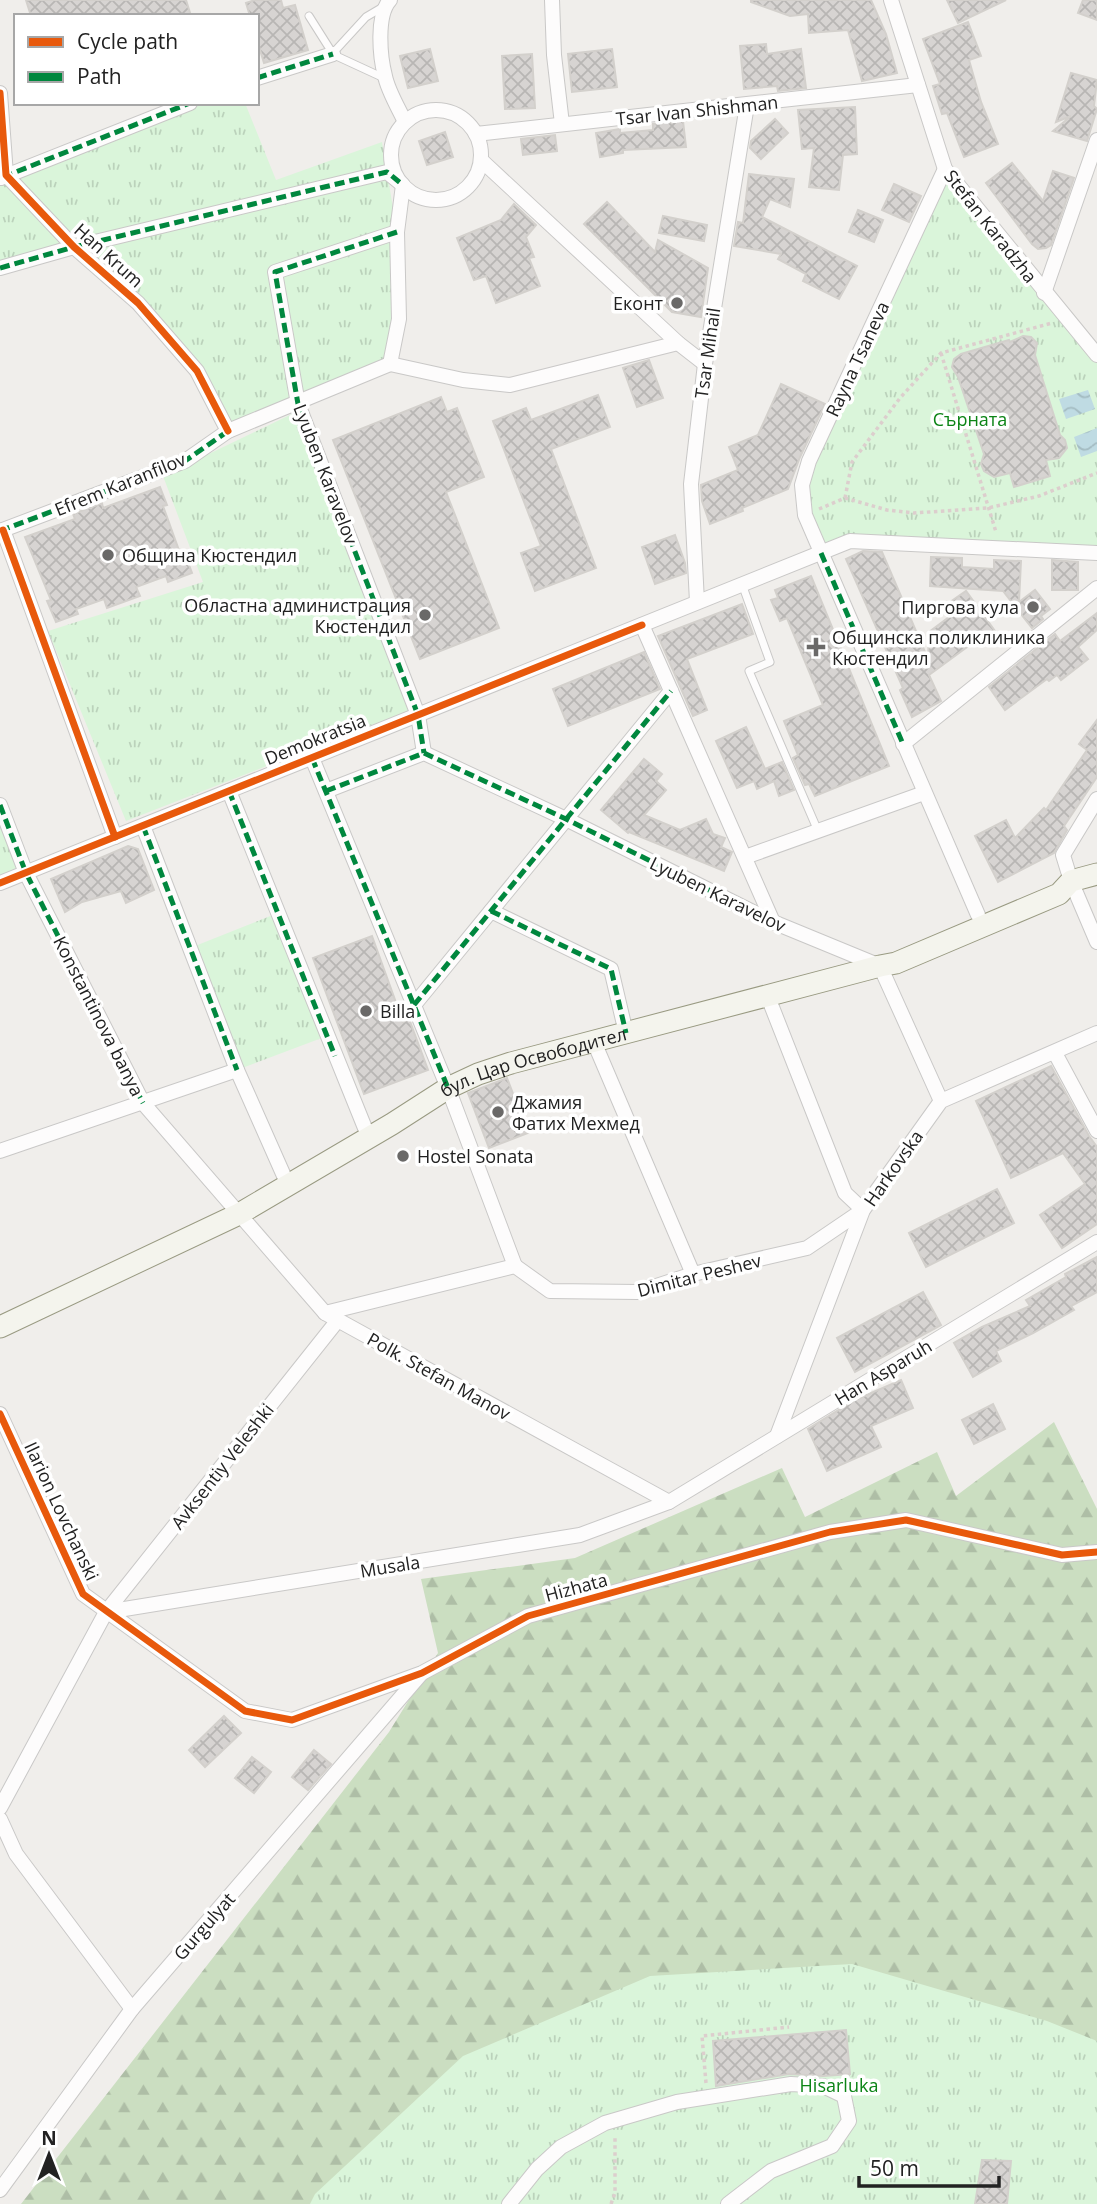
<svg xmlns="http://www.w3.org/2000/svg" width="1097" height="2204" font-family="'Open Sans',sans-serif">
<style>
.forest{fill:url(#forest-firs)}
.park{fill:url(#park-tufts)}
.water{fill:url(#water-waves)}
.building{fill:url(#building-cross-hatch);stroke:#d3d0cc;stroke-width:2}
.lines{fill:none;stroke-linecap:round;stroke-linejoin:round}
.lane-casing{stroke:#c9c8c7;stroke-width:9}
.street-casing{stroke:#c9c8c7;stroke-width:16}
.secondary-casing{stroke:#999a82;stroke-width:23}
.path{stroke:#dccecd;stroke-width:3.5;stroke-dasharray:3.5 3.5;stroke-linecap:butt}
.lane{stroke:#fdfcfc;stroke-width:7}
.street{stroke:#fdfcfc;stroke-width:14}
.secondary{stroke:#f4f4ed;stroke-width:21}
.quiet{stroke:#00873e;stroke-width:5;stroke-dasharray:10 5;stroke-linecap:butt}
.cycleway-casing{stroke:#fff;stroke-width:11}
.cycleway{stroke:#e8590c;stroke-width:7}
.poi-dot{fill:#6a6968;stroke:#fff;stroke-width:2.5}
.labels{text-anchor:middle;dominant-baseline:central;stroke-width:7;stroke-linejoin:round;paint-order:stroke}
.street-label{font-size:18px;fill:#222;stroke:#fff}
.poi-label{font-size:18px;fill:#222;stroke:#fff;text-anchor:start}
.park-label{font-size:18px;fill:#0c8416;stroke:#fff}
</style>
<defs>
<pattern id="forest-firs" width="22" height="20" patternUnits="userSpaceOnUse" patternTransform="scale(1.75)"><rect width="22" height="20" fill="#cbdec1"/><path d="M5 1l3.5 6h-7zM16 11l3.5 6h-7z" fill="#aebea6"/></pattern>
<pattern id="park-tufts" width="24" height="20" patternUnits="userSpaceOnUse" patternTransform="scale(1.75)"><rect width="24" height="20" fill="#daf5da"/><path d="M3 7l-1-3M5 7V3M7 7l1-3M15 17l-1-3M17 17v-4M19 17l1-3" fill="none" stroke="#bbd2bb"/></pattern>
<pattern id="water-waves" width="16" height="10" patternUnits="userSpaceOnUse" patternTransform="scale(1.75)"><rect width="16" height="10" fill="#bfdbe3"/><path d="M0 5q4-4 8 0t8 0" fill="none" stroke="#a4bcc2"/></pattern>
<pattern id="building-cross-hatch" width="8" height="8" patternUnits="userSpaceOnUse" patternTransform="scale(1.75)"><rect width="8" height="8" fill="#d7d4d2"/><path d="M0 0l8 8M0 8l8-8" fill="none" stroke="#b8b6b4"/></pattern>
</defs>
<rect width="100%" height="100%" fill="#f0eeeb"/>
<path class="forest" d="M1054 1422 1097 1509V2204H21L389 1732 438 1653 421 1579 575 1558 782 1468 805 1517 937 1452 956 1496Z"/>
<g class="park">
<path d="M203 103H245L276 180 382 142 397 232 390 364 228 431 197 371 74 247 0 268V178Z"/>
<path d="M945 169 1097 363V553L850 541 821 553 805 515 809 461Z"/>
<path d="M294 413 410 710 126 821 48 631 203 582 163 476Z"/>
<path d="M0 805 26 873 0 883Z"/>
<path d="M278 913 327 1036 237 1070 190 948Z"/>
<path d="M852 1964 1047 2021 1097 2041V2204H310L315 2194 463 2056 650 1976Z"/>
</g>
<g class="water">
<path d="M1088 390 1095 409 1066 419 1059 399Z"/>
<path d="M1097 428V451L1081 457 1074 437Z"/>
</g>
<g class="building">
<path d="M26 0H186L191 16H31Z"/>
<path d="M255 0H281L283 8 295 5 308 50 264 63 257 40V16H250L246 3Z"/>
<path d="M751 0H871L886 34 897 73 862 81 848 30 809 33 808 14 790 16 751 2Z"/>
<path d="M947 0H1006L958 23Z"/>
<path d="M1083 0H1097V20L1078 13Z"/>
<path d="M968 22 981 56 969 60 981 102 998 144 964 157 947 113 942 114 933 86 940 84 923 39Z"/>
<path d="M766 44 767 54 801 49 806 88 778 91 777 86 744 89 740 46Z"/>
<path d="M430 49 438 81 408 88 400 56Z"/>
<path d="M612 49 617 87 572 92 568 54Z"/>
<path d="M532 54 535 108 505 109 502 56Z"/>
<path d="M1071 73 1097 80 1094 106 1097 109 1087 141 1053 131 1071 116 1056 122Z"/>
<path d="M855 107 857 154 843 155 839 190 809 187 814 148 802 149 798 110Z"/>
<path d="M775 119 788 133 761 159 750 148 751 141Z"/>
<path d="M683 121 686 147 623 150V153L600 157 596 133 620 129V133L653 130V124Z"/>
<path d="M445 132 453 157 427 165 419 141Z"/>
<path d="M555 135 557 151 523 155 521 139Z"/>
<path d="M1012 163 1043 201 1053 171 1074 178 1051 245 1046 248 1038 249 1032 244 986 183Z"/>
<path d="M749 174 794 179 790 207 770 199 762 217 857 266 839 299 803 281 806 274 778 259 781 254 734 246 738 222 743 223Z"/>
<path d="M894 184 921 196 909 222 882 210Z"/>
<path d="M607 202 655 252 658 240 708 268 701 317 672 312 584 224Z"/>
<path d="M514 204 536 225 526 237 534 257 529 258 540 286 496 303 486 276 474 280 457 238 501 220Z"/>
<path d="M858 210 883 220 874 242 849 232Z"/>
<path d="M663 216 707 225 704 241 659 233Z"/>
<path d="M1023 336 1031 337 1037 343 1035 355 1060 435 1065 440 1067 448 1059 458 1046 460 1050 476 1014 487 1010 473 994 477 984 471 981 464 984 454 958 377 952 367 954 359 961 354 1009 340 1010 342Z"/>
<path d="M649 360 663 398 637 407 623 368Z"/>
<path d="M781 384 825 404 800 457 788 489 742 508 743 511 710 524 702 501 701 485 738 470 729 447 758 435Z"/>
<path d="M598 395 610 427 551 449 596 568 535 591 521 553 541 546 493 421 526 408 531 420Z"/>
<path d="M441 397 447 412 457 408 484 477 446 492 499 628 420 659 333 440Z"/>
<path d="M160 487 167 505 163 506 180 553 184 552 192 573 168 582 166 576 136 587 140 596 107 608 104 599 76 609 78 614 56 622 47 601 51 600 25 537 75 519 73 514 97 505 102 503 103 508Z"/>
<path d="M675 535 685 563 686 573 655 584 642 547Z"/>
<path d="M863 551 882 552 928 659 929 632 953 614 946 605 966 591 995 631 976 645 974 642 929 675 941 701 912 717 900 690 903 688 846 559Z"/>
<path d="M931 557 962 558V567L994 569V560L1021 561 1019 602 1035 590 1050 609 1041 616 1043 619 1032 628 1003 591 930 586Z"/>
<path d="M1052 560 1078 562V590H1052Z"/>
<path d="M811 576 889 766 815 796 809 784 805 785 793 758 798 755 784 721 823 705 787 618 780 621 771 600 778 598 775 590Z"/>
<path d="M742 604 753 634 687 659 707 710 693 716 658 636Z"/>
<path d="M1097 613V630L1078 647 1088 659 1061 680 1057 675 1049 681 1047 679 1005 710 989 687 1055 634 1060 641Z"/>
<path d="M644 652 660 689 568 726 553 689Z"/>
<path d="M1097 720V777L1064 826 1067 830 1054 853 998 882 975 836 1006 820 1015 838 1044 808 1046 810 1087 750 1079 744Z"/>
<path d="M746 727 765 769 782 762 794 790 779 796 774 781 757 789 754 781 737 788 716 741Z"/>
<path d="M644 759 662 774 656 781 666 790 644 815 680 830 706 819 713 834 725 838 721 847 732 852 724 871 629 832 628 833 601 810Z"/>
<path d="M128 846 138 849 154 890 126 903 121 891 82 902 65 912 51 879Z"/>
<path d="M372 936 403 1022 409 1019 428 1070 364 1094 313 958Z"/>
<path d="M1051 1066 1089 1136 1097 1147V1224L1062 1248 1040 1215 1085 1184 1063 1153 1011 1178 976 1101Z"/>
<path d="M507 1078 528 1133 489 1148 468 1093Z"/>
<path d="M997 1189 1014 1223 926 1267 909 1233Z"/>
<path d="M1097 1257V1292L1071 1306 1074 1310 1033 1333 996 1351 1001 1361 973 1377 954 1343 982 1327 1030 1306 1026 1300 1066 1277 1065 1274Z"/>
<path d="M923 1292 941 1325 855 1372 837 1338Z"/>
<path d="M901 1380 913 1408 871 1426 881 1447 827 1471 808 1429 855 1400Z"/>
<path d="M993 1404 1005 1429 974 1444 962 1420Z"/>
<path d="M224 1716 241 1733 205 1767 189 1750Z"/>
<path d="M314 1750 331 1764 308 1790 292 1777Z"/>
<path d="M252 1757 271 1772 254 1793 235 1778Z"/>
<path d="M846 2030 850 2074 823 2076 789 2074 716 2086 713 2041Z"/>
<path d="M982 2160 1011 2161 1007 2204H975Z"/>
</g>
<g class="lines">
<defs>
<g id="lane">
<path d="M309 16 333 54"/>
<path d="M333 53 366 17 383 7"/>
<path d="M332 54 384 78"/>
<path d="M742 584 770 662 749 671 818 831"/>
</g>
<g id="street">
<path d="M390 0C376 15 380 57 385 76 388 91 398 107 405 122"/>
<path d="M552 0 554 55 562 124"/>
<path d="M891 0 945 169 1097 355"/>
<path d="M257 78 333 54"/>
<path d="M0 93 6 175 74 247 138 303 197 371 228 431"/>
<circle cx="436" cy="155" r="45"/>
<path d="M476 134 918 85"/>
<path d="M481 160 678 343 705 364"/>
<path d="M945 169 809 461 802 485 805 515 978 915"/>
<path d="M1 178 190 103"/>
<path d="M397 232 275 272 298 404 418 715 424 753"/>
<path d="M0 268 74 247 387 172 403 185 397 232 399 319 390 364"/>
<path d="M1044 293 1097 140"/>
<path d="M390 364 463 380 510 385 678 343"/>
<path d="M3 530 115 837"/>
<path d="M0 531 185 461 228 431 390 364"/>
<path d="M697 602 691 484 705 364 747 105"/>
<path d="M642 625 773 922"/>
<path d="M903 744 1097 588"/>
<path d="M312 758 448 1088 515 1266"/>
<path d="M229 791 369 1138"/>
<path d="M326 791 424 753 566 819 773 922 880 966 941 1101"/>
<path d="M1097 799 1063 855 1071 881 1097 942"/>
<path d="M0 805 26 873 143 1103 325 1313 669 1502"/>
<path d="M143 826 237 1070 288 1185"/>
<path d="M745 857 924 793"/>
<path d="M0 883 850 541 1097 553"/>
<path d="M491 911 611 969 626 1033"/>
<path d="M414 1005 671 691"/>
<path d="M594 1042 693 1274"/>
<path d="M1055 1053 1097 1131"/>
<path d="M0 1151 237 1070"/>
<path d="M325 1313 515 1266 550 1291 638 1292 693 1274 807 1248 863 1210 845 1193 768 997"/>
<path d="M0 1414 83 1594 245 1711 292 1720 422 1673 528 1616 830 1532 906 1520 1062 1555 1097 1552"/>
<path d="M777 1436 863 1210 941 1101 1097 1033"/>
<path d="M106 1612 580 1535 669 1502 1097 1242"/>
<path d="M0 1808 106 1612 338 1320"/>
<path d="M0 1819 16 1854 132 2009"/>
<path d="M0 2190 132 2009 421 1674"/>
<path d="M509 2204 537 2169 561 2147 605 2123 677 2102 791 2084 823 2086 844 2096 849 2121 832 2146 771 2171 728 2204"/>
</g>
<g id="secondary">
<path id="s1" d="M0 1327 239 1214 392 1124 448 1088 478 1074 511 1063 880 966 896 963 1059 894 1071 881 1097 874"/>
</g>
</defs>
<use href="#lane" class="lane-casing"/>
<use href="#street" class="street-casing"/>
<use href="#secondary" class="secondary-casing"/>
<g class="path">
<path d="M941 353 996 532"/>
<path d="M845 498 852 462 900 398 941 353 1052 323"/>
<path d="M819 509 845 498 887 510 914 513 988 508 1039 496 1097 473"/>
<path d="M706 2083 702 2036 789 2027"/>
<path d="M611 2204 615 2193V2137"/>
</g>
<use href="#lane" class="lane"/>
<use href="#street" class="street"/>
<use href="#secondary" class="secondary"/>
<g class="quiet">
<path d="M257 78 333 54"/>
<path d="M3 177 190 103"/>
<path d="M397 232 275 272 298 404 418 715 424 753"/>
<path d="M0 268 74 247 387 172 403 185"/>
<path d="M0 531 185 461 228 431 227 428"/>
<path d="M821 553 903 744"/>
<path d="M312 758 448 1088"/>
<path d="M229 791 335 1056"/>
<path d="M326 791 424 753 566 819 773 922"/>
<path d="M0 805 26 873 143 1103"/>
<path d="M143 826 237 1070"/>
<path d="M491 911 611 969 626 1033"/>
<path d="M414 1005 671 691"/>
</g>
<defs>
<g id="cycleway">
<path d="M0 93 6 175 74 247 138 303 197 371 228 431"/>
<path d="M3 530 115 837"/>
<path d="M0 883 642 625"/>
<path d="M0 1414 83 1594 245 1711 292 1720 422 1673 528 1616 830 1532 906 1520 1062 1555 1097 1552"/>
</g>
</defs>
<use href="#cycleway" class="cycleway-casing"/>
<use href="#cycleway" class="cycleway"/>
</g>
<g class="poi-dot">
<circle cx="677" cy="303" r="7"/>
<circle cx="108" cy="555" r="7"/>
<circle cx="1033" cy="607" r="7"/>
<circle cx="425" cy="615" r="7"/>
<path d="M812.5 636.5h7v7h7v7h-7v7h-7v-7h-7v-7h7z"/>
<circle cx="366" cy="1011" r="7"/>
<circle cx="498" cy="1112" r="7"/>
<circle cx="403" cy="1156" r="7"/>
</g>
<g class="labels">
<g class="street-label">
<text transform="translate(697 110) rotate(-6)">Tsar Ivan Shishman</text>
<text transform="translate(991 226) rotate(52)">Stefan Karadzha</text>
<text transform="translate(109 255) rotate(42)">Han Krum</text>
<text transform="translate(707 353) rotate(-82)">Tsar Mihail</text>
<text transform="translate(857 359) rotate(-65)">Rayna Tsaneva</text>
<text transform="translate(326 474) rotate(69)">Lyuben Karavelov</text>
<text transform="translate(120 484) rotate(-22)">Efrem Karanfilov</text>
<text transform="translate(315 739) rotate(-22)">Demokratsia</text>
<text transform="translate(718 894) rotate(26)">Lyuben Karavelov</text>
<text transform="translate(99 1016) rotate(63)">Konstantinova banya</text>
<text stroke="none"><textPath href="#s1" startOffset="598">бул. Цар Освободител</textPath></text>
<text transform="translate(893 1168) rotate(-55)">Harkovska</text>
<text transform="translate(699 1275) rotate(-14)">Dimitar Peshev</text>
<text transform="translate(883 1372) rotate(-31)">Han Asparuh</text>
<text transform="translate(439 1376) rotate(29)">Polk. Stefan Manov</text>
<text transform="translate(222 1466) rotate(-52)">Avksentiy Veleshki</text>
<text transform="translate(62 1511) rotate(65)">Ilarion Lovchanski</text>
<text transform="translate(390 1566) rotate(-9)">Musala</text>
<text transform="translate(576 1587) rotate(-15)">Hizhata</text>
<text transform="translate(204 1926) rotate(-49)">Gurgulyat</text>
</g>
<g class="poi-label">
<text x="663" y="303" text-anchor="end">Еконт</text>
<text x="122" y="555">Община Кюстендил</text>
<text x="411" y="605" text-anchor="end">Областна администрация<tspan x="411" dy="21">Кюстендил</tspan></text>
<text x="1019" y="607" text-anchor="end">Пиргова кула</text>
<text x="832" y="637">Общинска поликлиника<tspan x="832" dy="21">Кюстендил</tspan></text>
<text x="380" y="1011">Billa</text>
<text x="512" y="1102">Джамия<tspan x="512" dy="21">Фатих Мехмед</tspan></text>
<text x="417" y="1156">Hostel Sonata</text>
</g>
<g class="park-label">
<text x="970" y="419">Сърната</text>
<text x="839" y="2085">Hisarluka</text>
</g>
</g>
<rect x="14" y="14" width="245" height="91" fill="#ffffff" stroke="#a7a7a7" stroke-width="2"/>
<rect x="28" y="37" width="35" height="10" fill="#e8590c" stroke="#a7a7a7" stroke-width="2"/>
<text x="77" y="49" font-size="21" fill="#222222">Cycle path</text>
<rect x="28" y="72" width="35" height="10" fill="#00873e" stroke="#a7a7a7" stroke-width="2"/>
<text x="77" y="84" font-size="21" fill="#222222">Path</text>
<g transform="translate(49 2155)" stroke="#ffffff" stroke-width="5" paint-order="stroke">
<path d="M0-5L12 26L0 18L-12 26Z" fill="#222222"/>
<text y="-10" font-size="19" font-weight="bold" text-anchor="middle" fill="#222222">N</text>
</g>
<path d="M859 2176v10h140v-10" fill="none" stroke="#222222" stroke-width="3.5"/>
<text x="870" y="2176" font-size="21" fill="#222222" stroke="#ffffff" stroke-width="5" paint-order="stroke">50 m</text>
</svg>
